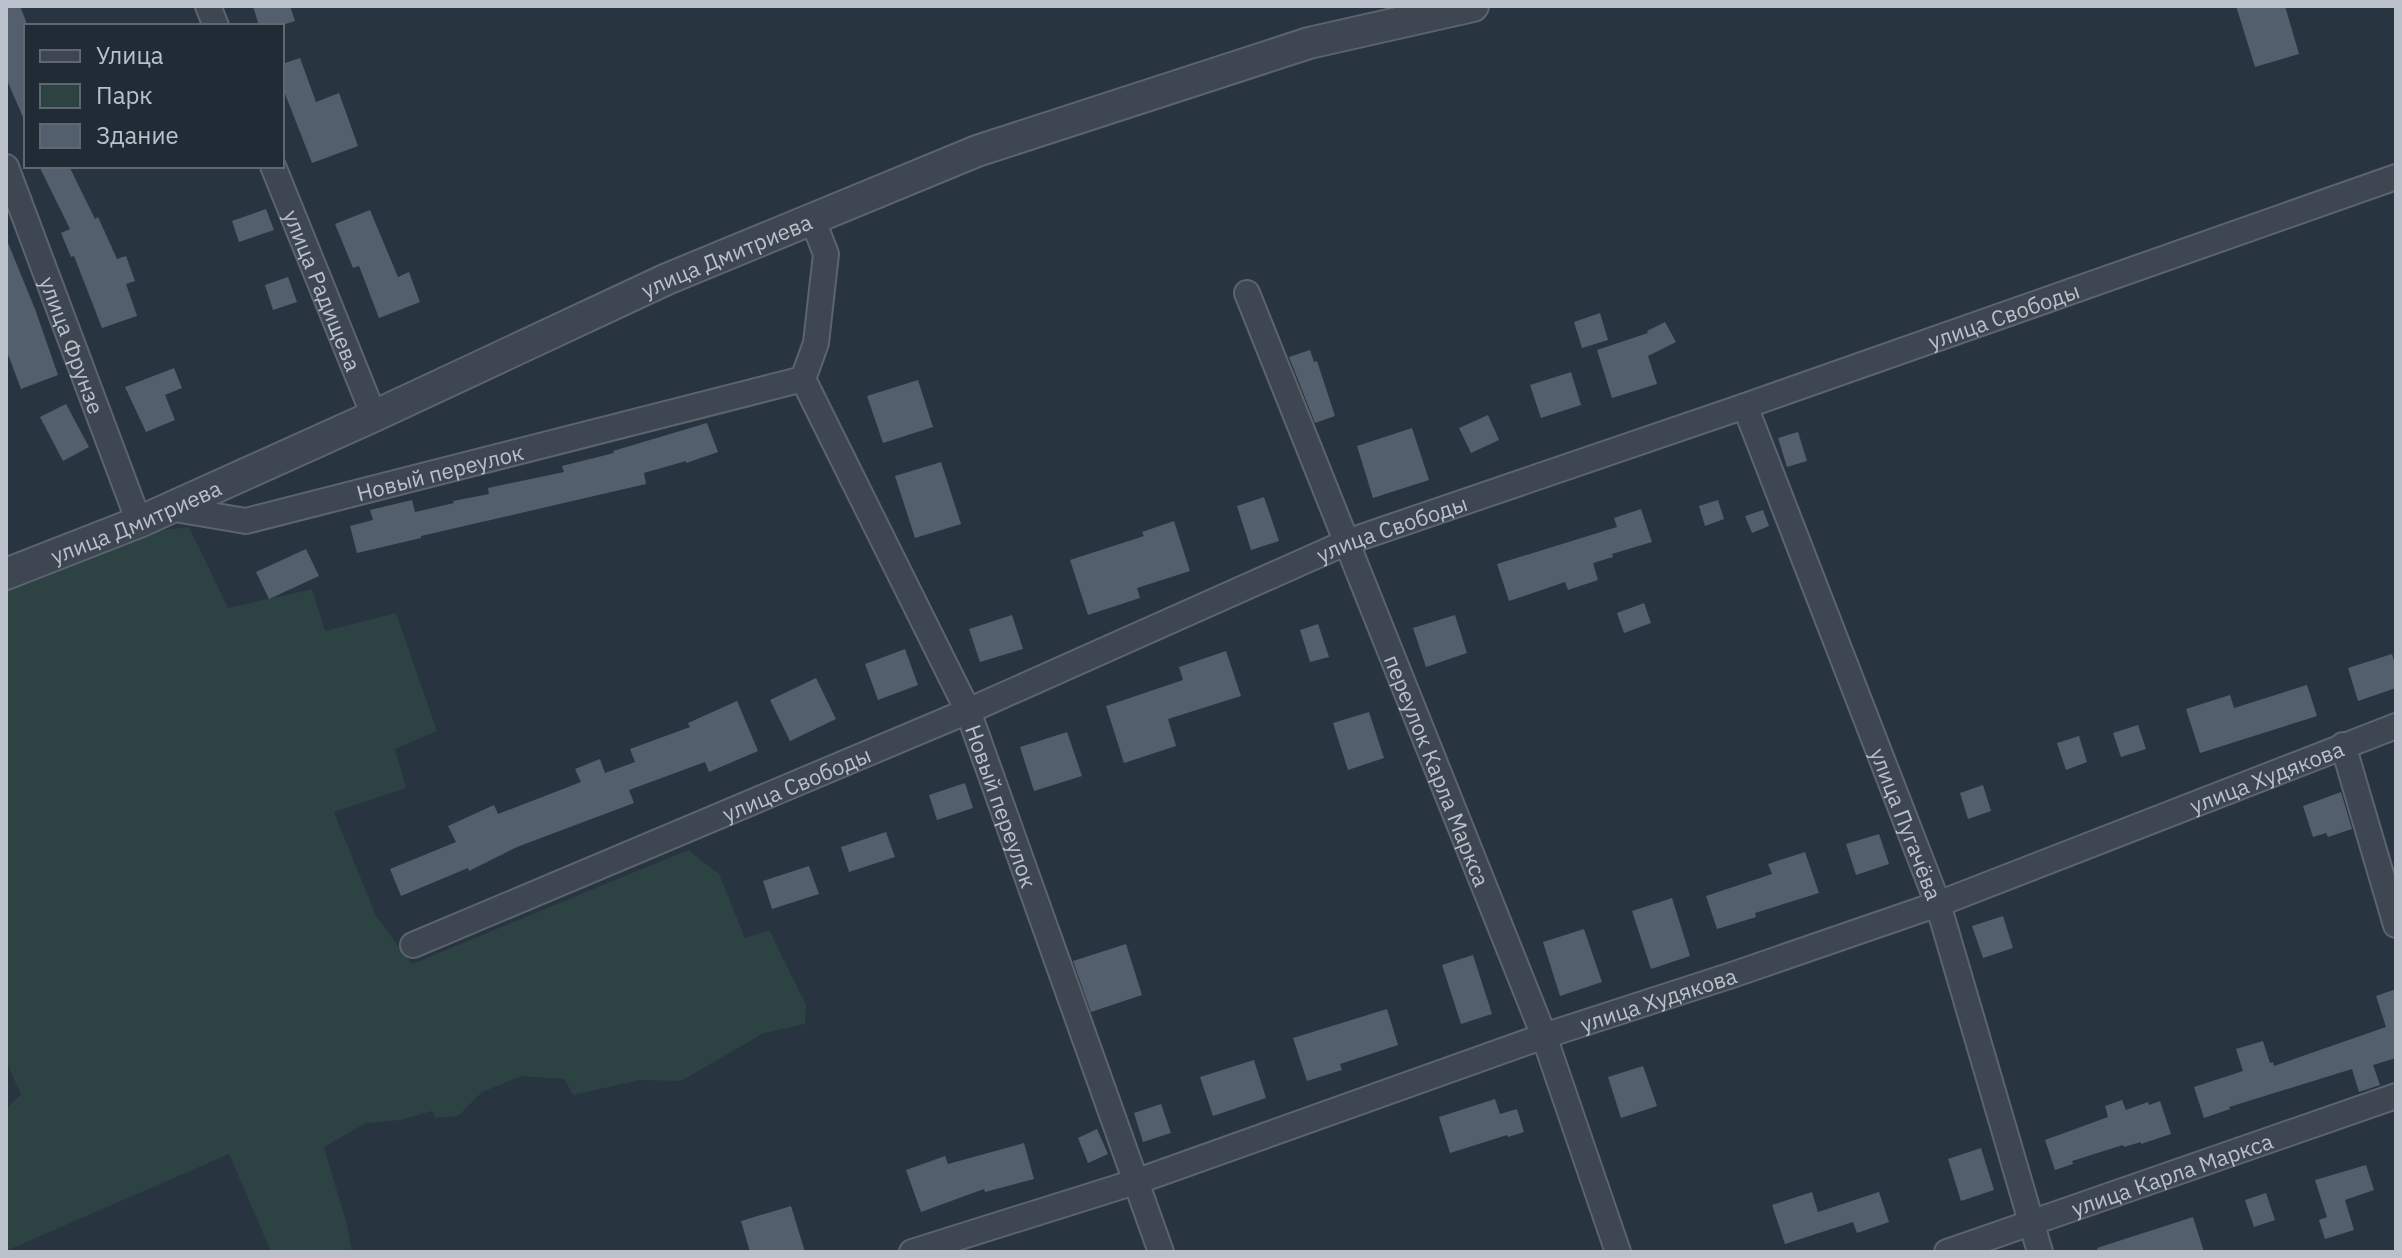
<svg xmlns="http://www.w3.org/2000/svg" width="2402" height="1258" font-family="'IBM Plex Sans',sans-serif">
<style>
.green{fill:#2c4243}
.building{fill:#545f6e}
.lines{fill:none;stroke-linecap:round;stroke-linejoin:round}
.minor-casing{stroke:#5b646e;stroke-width:28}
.tertiary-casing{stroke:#5b646e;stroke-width:34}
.minor{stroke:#3d4651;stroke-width:24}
.tertiary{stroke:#3d4651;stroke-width:30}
.labels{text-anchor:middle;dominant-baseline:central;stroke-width:8;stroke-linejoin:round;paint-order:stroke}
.street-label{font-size:22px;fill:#bac1cb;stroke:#212b36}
</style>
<rect width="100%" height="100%" fill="#293441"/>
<path class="green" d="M189 527 228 608 312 589 325 631 396 613 437 731 395 749 406 788 334 812 376 916 412 964 688 850 719 874 745 938 769 930 806 1005 805 1024 764 1033 681 1081 640 1080 573 1095 564 1079 522 1076 482 1092 458 1116 435 1118 432 1111 401 1120 366 1123 324 1147 347 1225 352 1252H271L229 1154 6 1251V1108L21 1095 6 1061V591L155 531Z"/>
<g class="building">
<path d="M6 6H20L26 21V124L6 78Z"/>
<path d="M253 6H290L295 21 279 26H259Z"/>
<path d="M2236 6H2285L2299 54 2255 67Z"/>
<path d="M300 58 316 102 339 93 358 146 312 163 282 86V64Z"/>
<path d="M39 166H69L95 219 98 217 117 259 126 256 135 281 126 284 137 316 102 328 74 256 71 257 61 233 70 229Z"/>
<path d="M266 209 274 230 239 242 232 221Z"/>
<path d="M370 210 398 277 409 272 420 302 379 318 359 266 353 268 335 224Z"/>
<path d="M6 238 35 309 58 375 21 389 6 349Z"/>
<path d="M288 277 297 302 273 310 265 285Z"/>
<path d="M1600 313 1608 340 1582 348 1574 322Z"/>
<path d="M1665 322 1676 342 1648 356 1657 384 1612 398 1597 350 1648 333 1647 331Z"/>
<path d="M1310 350 1314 362 1317 361 1335 416 1315 423 1289 357Z"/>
<path d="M174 368 182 388 165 395 175 420 146 432 125 387Z"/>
<path d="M1571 372 1581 405 1541 418 1530 385Z"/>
<path d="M918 380 933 427 883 443 867 396Z"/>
<path d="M66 404 89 447 63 461 40 417Z"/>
<path d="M1488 415 1499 440 1471 453 1459 428Z"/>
<path d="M707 423 718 452 686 463V461L644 473 646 484 421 536V538L357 553 350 526 373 520 370 510 412 500 415 512 454 503 453 501 489 494 488 488 564 472 562 466 614 453 613 451Z"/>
<path d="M1412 428 1429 480 1373 498 1357 446Z"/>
<path d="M1798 432 1807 461 1787 467 1778 438Z"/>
<path d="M941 462 961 524 915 538 895 476Z"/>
<path d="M1264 497 1279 541 1251 550 1237 506Z"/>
<path d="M1718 500 1724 519 1705 526 1699 506Z"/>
<path d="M1641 509 1652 542 1612 554 1613 557 1593 563 1598 580 1568 590 1565 582 1509 601 1497 564 1617 527 1614 518Z"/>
<path d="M1763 510 1769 526 1752 533 1745 516Z"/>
<path d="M1174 521 1190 571 1137 588 1140 598 1088 615 1070 560 1144 536 1142 532Z"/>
<path d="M306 549 319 576 269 599 256 572Z"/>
<path d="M1644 603 1651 623 1624 633 1617 613Z"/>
<path d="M1012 615 1023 649 980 662 969 629Z"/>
<path d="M1455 615 1467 653 1426 667 1413 628Z"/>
<path d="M1318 624 1329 657 1310 662 1300 630Z"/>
<path d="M905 649 918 685 878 700 865 664Z"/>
<path d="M1226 651 1241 696 1168 719 1176 746 1124 763 1106 706 1183 680 1179 667Z"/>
<path d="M2392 654 2396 667V688L2358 701 2348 668Z"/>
<path d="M816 678 836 719 790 741 770 700Z"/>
<path d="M2307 685 2317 716 2200 753 2186 709 2230 695 2234 708Z"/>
<path d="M737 701 758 751 709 772 705 762 629 790 634 803 517 847 469 871 468 868 401 896 390 869 456 842 448 826 494 805 498 814 581 782 575 769 600 759 605 773 635 762 630 749 690 727 688 723Z"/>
<path d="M1369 712 1384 758 1348 770 1333 723Z"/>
<path d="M2138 725 2146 749 2121 757 2113 733Z"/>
<path d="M1067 732 1082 776 1034 791 1020 747Z"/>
<path d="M2079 736 2087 762 2066 770 2057 743Z"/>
<path d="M965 783 973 808 937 820 929 795Z"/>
<path d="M1983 785 1991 811 1968 819 1960 793Z"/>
<path d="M2341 792 2352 829 2328 837 2326 833 2313 837 2303 806Z"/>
<path d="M886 832 895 857 849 872 841 847Z"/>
<path d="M1879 834 1889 864 1856 875 1846 844Z"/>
<path d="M1805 852 1819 893 1755 913 1756 917 1717 929 1706 896 1772 874 1768 864Z"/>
<path d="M809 866 819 894 772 909 763 881Z"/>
<path d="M1672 898 1690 956 1651 969 1632 911Z"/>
<path d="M2003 916 2013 948 1983 958 1972 926Z"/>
<path d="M1584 929 1602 982 1560 996 1543 942Z"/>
<path d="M1126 944 1142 995 1091 1012 1073 961Z"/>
<path d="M1473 955 1492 1014 1461 1024 1442 965Z"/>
<path d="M2396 989V1058L2373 1065 2380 1085 2359 1092 2352 1069 2229 1107 2230 1109 2204 1118 2194 1087 2243 1071 2236 1049 2263 1041 2270 1063 2273 1062 2274 1066 2386 1027 2376 996Z"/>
<path d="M1387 1009 1398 1045 1340 1064 1342 1070 1307 1081 1293 1038Z"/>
<path d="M1254 1060 1266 1098 1213 1116 1200 1077Z"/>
<path d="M1643 1066 1657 1106 1621 1118 1608 1077Z"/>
<path d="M1495 1099 1500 1114 1517 1109 1524 1132 1508 1137 1507 1135 1450 1153 1439 1117Z"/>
<path d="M2122 1100 2126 1110 2148 1102 2149 1105 2160 1101 2171 1134 2141 1144V1142L2124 1147 2123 1145 2072 1161 2073 1164 2055 1170 2045 1140 2108 1117 2105 1106Z"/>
<path d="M1161 1104 1171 1133 1143 1142 1134 1113Z"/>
<path d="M1097 1129 1108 1154 1088 1163 1078 1138Z"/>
<path d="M1024 1143 1034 1179 985 1192 984 1189 921 1212 906 1170 945 1156 948 1164Z"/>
<path d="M1981 1148 1994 1190 1961 1201 1948 1159Z"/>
<path d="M2366 1165 2374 1190 2345 1200 2354 1230 2325 1239 2319 1220 2327 1217 2315 1180Z"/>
<path d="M1812 1192 1818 1212 1879 1192 1889 1222 1857 1233 1853 1222 1785 1244 1772 1205Z"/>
<path d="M2266 1193 2275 1220 2254 1227 2245 1200Z"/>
<path d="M791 1206 805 1252H750L741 1221Z"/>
<path d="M2193 1217 2204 1252H2098L2097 1248Z"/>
</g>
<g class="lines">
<defs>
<g id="minor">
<path d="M208 6 216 26"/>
<path id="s1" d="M273 166 374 416"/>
<path id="s2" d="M6 167 139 522"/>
<path id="s3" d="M812 218 826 254 816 343 803 379 968 711 1161 1252"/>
<path id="s4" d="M1247 293 1544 1036 1618 1252"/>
<path id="s5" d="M1745 406 1938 904 2040 1252"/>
<path id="s6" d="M169 508 246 521 803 379"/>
<path d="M2343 745 2396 925"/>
<path id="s7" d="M413 945 968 711 1347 542 1745 406 2396 177"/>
<path id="s8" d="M912 1252 1138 1181 1544 1036 1732 975 1938 904 2396 726"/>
<path id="s9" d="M1947 1252 2396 1096"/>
</g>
<g id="tertiary">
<path id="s10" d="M6 574 139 522 374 416 667 279 977 151 1309 43 1473 6"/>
</g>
</defs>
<use href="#minor" class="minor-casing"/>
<use href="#tertiary" class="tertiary-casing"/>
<use href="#minor" class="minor"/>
<use href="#tertiary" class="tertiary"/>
</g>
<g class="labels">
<g class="street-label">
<text stroke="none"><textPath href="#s10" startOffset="788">улица Дмитриева</textPath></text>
<text stroke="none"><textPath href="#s1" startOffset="134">улица Радищева</textPath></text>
<text stroke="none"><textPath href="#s7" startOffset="1712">улица Свободы</textPath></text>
<text stroke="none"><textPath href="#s2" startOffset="190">улица Фрунзе</textPath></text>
<text stroke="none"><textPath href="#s6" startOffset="278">Новый переулок</textPath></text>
<text stroke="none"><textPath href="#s10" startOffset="140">улица Дмитриева</textPath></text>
<text stroke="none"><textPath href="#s7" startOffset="1064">улица Свободы</textPath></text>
<text stroke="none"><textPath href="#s4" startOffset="514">переулок Карла Маркса</textPath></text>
<text stroke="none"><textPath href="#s8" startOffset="1436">улица Худякова</textPath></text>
<text stroke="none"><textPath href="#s7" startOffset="416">улица Свободы</textPath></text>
<text stroke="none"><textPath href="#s3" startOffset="638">Новый переулок</textPath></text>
<text stroke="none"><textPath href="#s5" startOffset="448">улица Пугачёва</textPath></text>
<text stroke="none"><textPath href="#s8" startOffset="788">улица Худякова</textPath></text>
<text stroke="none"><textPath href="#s9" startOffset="238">улица Карла Маркса</textPath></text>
</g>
</g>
<rect width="2402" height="1258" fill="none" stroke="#bac1cb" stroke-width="16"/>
<rect x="24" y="24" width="260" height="144" fill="#212b36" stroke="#5e6772" stroke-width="2"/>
<rect x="40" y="50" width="40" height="12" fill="#3d4651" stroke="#5e6772" stroke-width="2"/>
<text x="96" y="64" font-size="24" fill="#bac1cb">Улица</text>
<rect x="40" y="84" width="40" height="24" fill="#2c4243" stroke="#5e6772" stroke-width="2"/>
<text x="96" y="104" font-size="24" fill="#bac1cb">Парк</text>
<rect x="40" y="124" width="40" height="24" fill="#545f6e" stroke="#5e6772" stroke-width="2"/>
<text x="96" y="144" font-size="24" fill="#bac1cb">Здание</text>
</svg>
